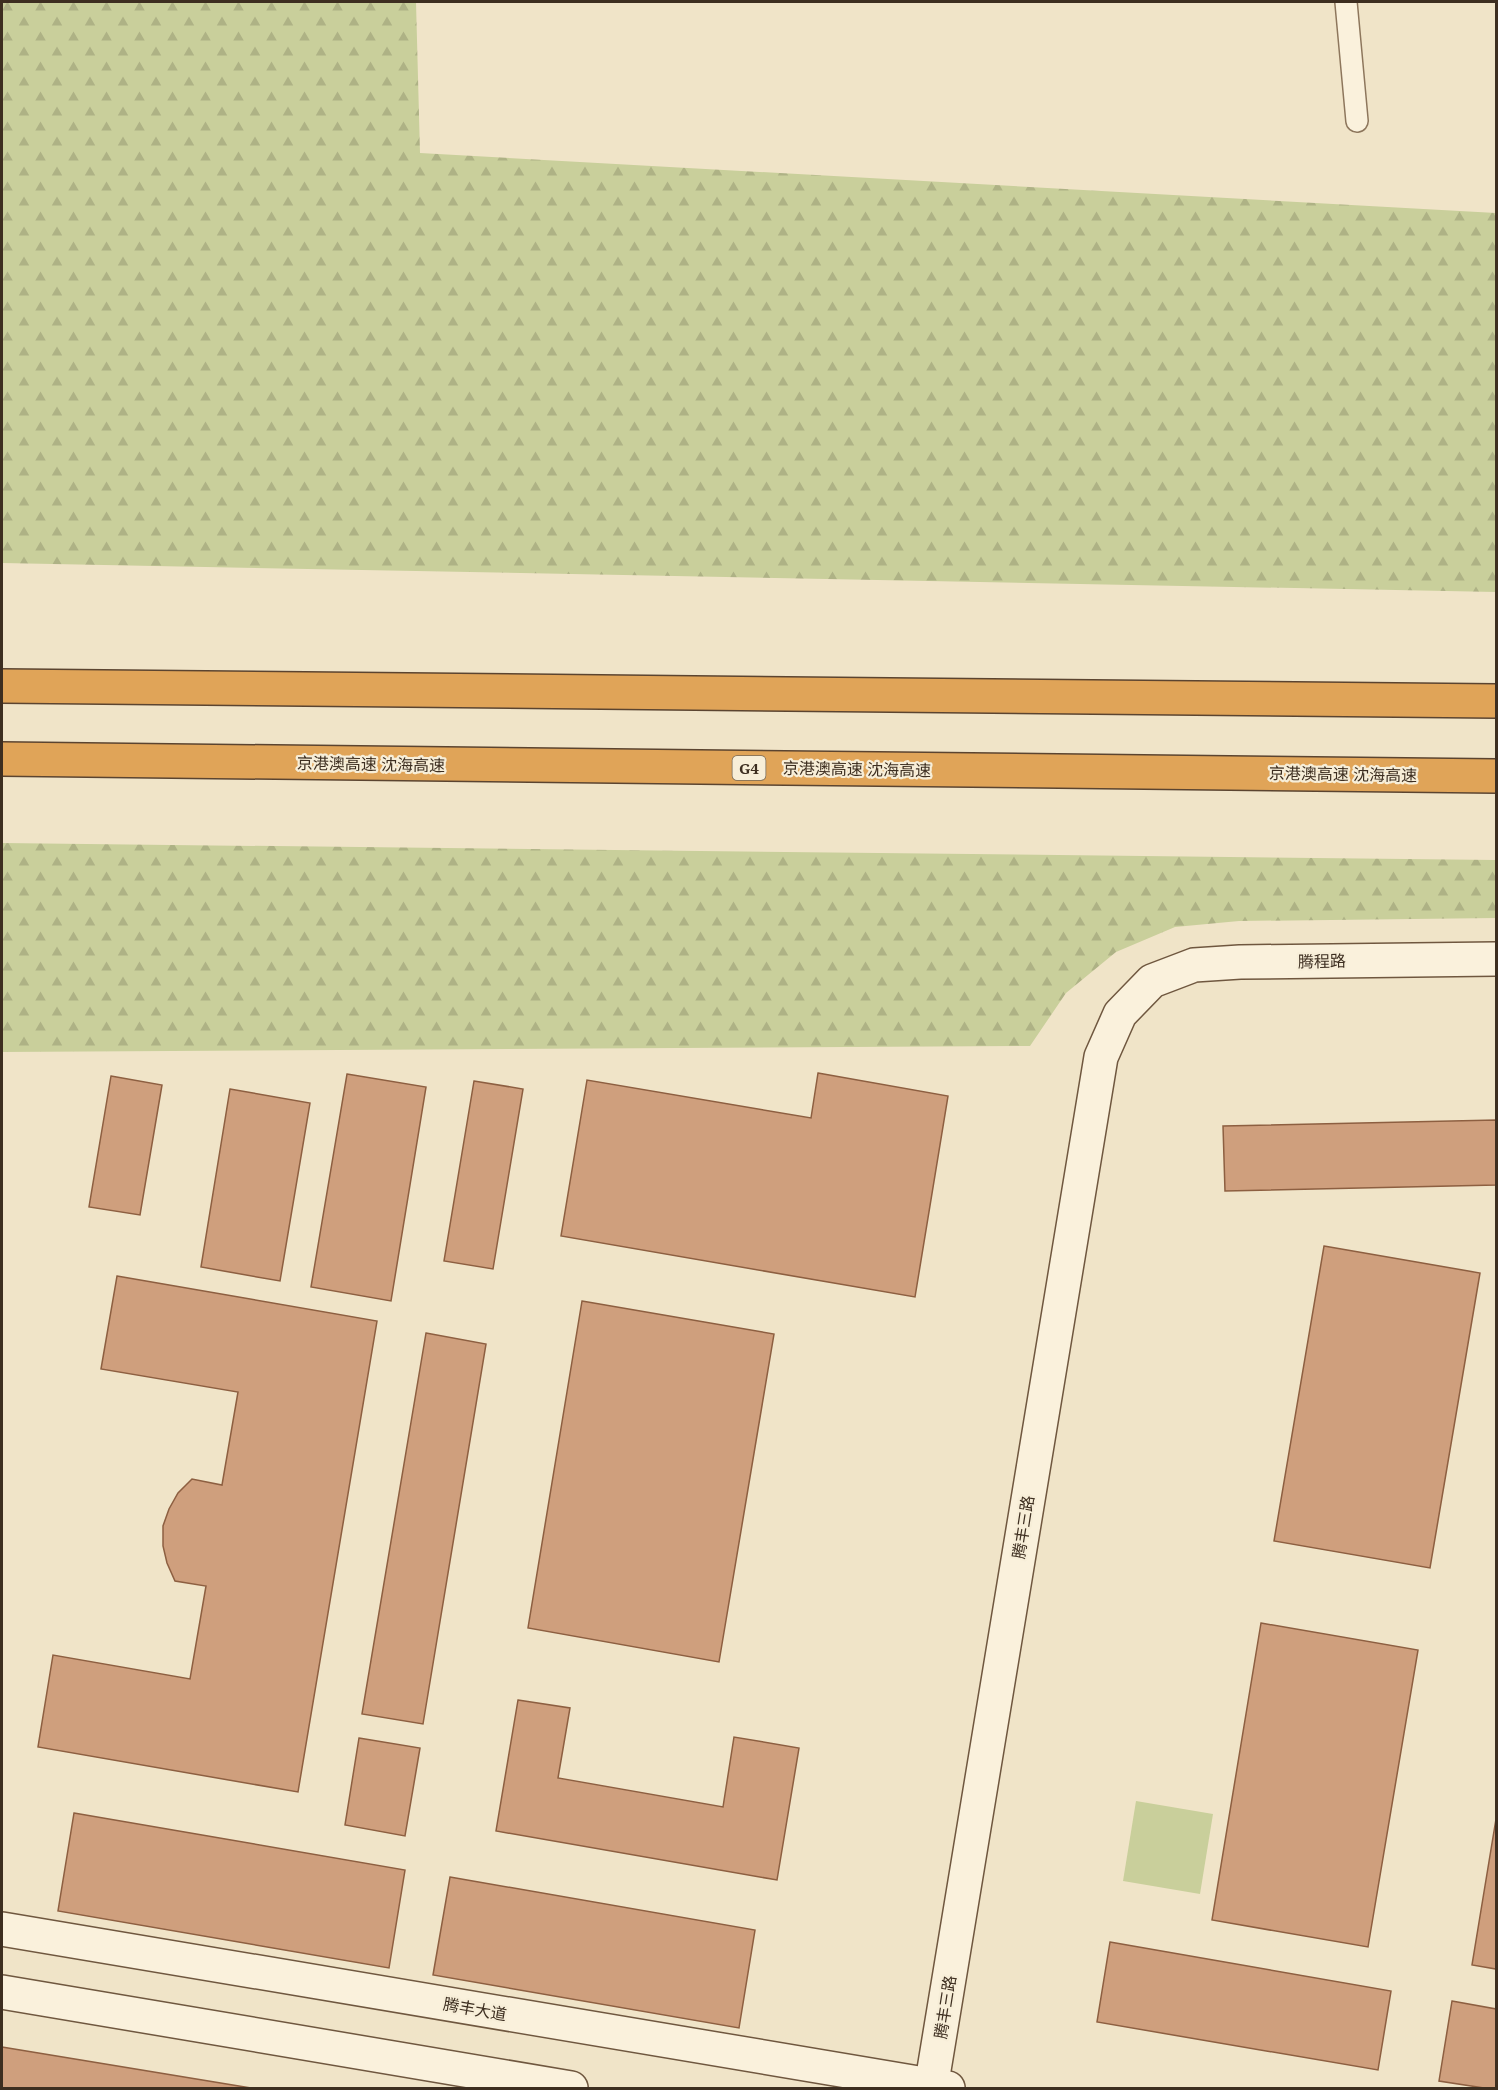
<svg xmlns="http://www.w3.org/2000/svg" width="1498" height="2090" font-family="'Noto Serif','Noto Sans SC',serif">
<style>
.forest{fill:url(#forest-firs)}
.pitch{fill:#c9cf9b}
.building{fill:#cf9f7d;stroke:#8d5f41;stroke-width:1.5}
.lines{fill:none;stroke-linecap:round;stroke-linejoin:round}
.lane-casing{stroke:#8d765c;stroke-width:24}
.secondary-casing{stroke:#6f573f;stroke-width:36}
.highway-casing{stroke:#5b4430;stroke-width:36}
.lane{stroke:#faf1dc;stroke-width:21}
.secondary{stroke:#faf1dc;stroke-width:33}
.highway{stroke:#e0a458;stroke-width:33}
.labels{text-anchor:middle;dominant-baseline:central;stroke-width:4.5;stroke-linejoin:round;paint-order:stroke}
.shield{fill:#f7eed8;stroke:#756857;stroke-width:1.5}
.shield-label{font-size:15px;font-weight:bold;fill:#3d2e20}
.street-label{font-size:16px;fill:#3d2e20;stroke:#f7eed8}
</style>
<defs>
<pattern id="forest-firs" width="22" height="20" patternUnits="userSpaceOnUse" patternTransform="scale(1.5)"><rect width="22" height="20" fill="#c9cf9b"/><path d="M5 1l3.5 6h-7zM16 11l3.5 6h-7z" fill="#aeb285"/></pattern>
</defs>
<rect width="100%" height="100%" fill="#f0e4c8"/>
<g class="forest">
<path d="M2 2H416L420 153 1496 213V592L2 563Z"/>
<path d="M2 843 1496 860V918L1239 921 1175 927 1116 952 1066 993 1030 1046 2 1052Z"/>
</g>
<path class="pitch" d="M1136 1801 1213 1814 1200 1894 1123 1881Z"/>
<g class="building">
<path d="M818 1073 948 1096 915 1297 561 1236 587 1080 811 1118Z"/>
<path d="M347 1074 426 1087 391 1301 311 1287Z"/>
<path d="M111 1076 162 1085 140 1215 89 1207Z"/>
<path d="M474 1081 523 1089 493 1269 444 1261Z"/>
<path d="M230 1089 310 1103 280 1281 201 1267Z"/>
<path d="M1496 1120V1185L1225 1191 1223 1126Z"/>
<path d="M1324 1246 1480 1273 1430 1568 1274 1541Z"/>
<path d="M117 1276 377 1321 298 1792 38 1747 53 1655 190 1679 206 1586 175 1581 167 1563 163 1546V1526L169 1509 178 1493 192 1479 222 1485 238 1392 101 1369Z"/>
<path d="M582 1301 774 1334 719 1662 528 1628Z"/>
<path d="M426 1333 486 1344 423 1724 362 1714Z"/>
<path d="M1261 1623 1418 1650 1368 1947 1212 1920Z"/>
<path d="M518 1700 570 1708 558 1778 723 1807 734 1737 799 1748 777 1880 496 1831Z"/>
<path d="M359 1738 420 1748 405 1836 345 1825Z"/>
<path d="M74 1813 405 1870 389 1968 58 1911Z"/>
<path d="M1496 1819V1969L1472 1965Z"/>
<path d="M450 1877 755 1930 739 2028 433 1975Z"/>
<path d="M1110 1942 1391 1991 1378 2070 1097 2022Z"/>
<path d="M1452 2001 1496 2009V2088H1484L1439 2081Z"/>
<path d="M2 2047 251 2088H2Z"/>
</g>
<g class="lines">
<defs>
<path id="lane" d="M1346 2 1357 121"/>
<g id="secondary">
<path d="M2 1929 948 2088"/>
<path d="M2 1992 571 2088"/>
<path d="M931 2088 1101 1057 1120 1014 1152 981 1194 965 1240 962 1496 959"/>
</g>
<g id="highway">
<path d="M2 686 1496 701"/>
<path d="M2 759 1496 776"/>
</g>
</defs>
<use href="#lane" class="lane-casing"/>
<use href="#secondary" class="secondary-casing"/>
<use href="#highway" class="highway-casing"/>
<use href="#lane" class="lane"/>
<use href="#secondary" class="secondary"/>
<use href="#highway" class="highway"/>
</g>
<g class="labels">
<rect class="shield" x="732.5" y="756" width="33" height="24" rx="4.5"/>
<g class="shield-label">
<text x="749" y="768">G4</text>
</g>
<g class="street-label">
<text transform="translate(371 764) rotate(1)">京港澳高速 沈海高速</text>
<text transform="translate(857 769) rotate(1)">京港澳高速 沈海高速</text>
<text transform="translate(1343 774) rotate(1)">京港澳高速 沈海高速</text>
<text transform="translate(1322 961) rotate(-1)">腾程路</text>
<text transform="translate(1023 1527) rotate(-81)">腾丰三路</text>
<text transform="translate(945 2007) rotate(-81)">腾丰三路</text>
<text transform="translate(475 2009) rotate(10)">腾丰大道</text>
</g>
</g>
<rect width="1498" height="2090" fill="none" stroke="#3d2e20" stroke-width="6"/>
</svg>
